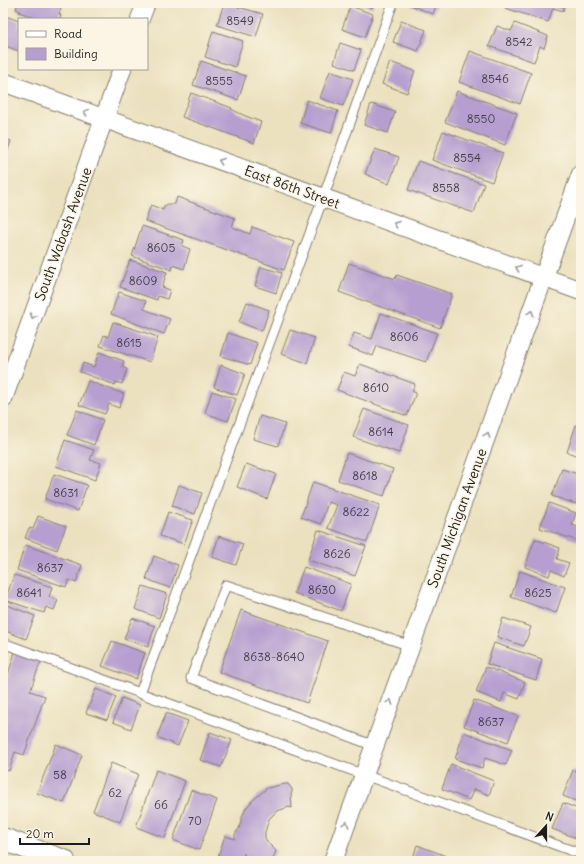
<svg xmlns="http://www.w3.org/2000/svg" width="584" height="864" font-family="Delius,sans-serif">
<style>
.building{fill:#b69fd0}
.lines{fill:none;stroke-linecap:round;stroke-linejoin:round}
.lane-casing{stroke:#847e6e;stroke-width:11}
.street-casing{stroke:#847e6e;stroke-width:20}
.secondary-casing{stroke:#847e6e;stroke-width:24}
.lane{stroke:#fff;stroke-width:9}
.street{stroke:#fff;stroke-width:18}
.secondary{stroke:#fff;stroke-width:22}
.oneway{stroke:#999}
.labels{text-anchor:middle;dominant-baseline:central;stroke-width:3.5;stroke-linejoin:round;paint-order:stroke}
.number-label{font-size:12px;fill:#423d49}
.street-label{font-size:14px;fill:#1c1c1c;stroke:#fcf5e5}
</style>
<rect width="100%" height="100%" fill="#fcf5e5"/>
<filter id="ink" filterUnits="userSpaceOnUse"><feTurbulence type="fractalNoise" baseFrequency=".025" numOctaves="2"/><feDisplacementMap in="SourceGraphic" scale="8" xChannelSelector="R" yChannelSelector="G"/><feConvolveMatrix kernelMatrix="1 2 1 2 8 2 1 2 1" color-interpolation-filters="sRGB"/></filter>
<filter id="wash" filterUnits="userSpaceOnUse"><feTurbulence type="fractalNoise" baseFrequency=".012" numOctaves="4" result="noise"/><feDisplacementMap in="SourceGraphic" scale="16" xChannelSelector="R" yChannelSelector="G"/><feGaussianBlur stdDeviation="0.9" result="paint"/><feColorMatrix in="noise" values="0 0 0 0 0 0 0 0 0 0 0 0 0 0 0 0 0 1.4 0 .05"/><feComposite in="paint" operator="in"/></filter>
<g filter="url(#wash)">
<rect width="100%" height="100%" fill="#ebe1bf"/>
<g id="blocks">
<g class="building">
<path d="M18 3H63L59 14 61 15 60 19H38L19 12 20 11 16 9Z"/>
<path d="M224 3 263 14 256 37 217 25Z"/>
<path d="M358 3H374L372 8Z"/>
<path d="M410 3H437L433 14 410 5Z"/>
<path d="M506 3H565L563 11 553 8 548 22 505 8Z"/>
<path d="M350 6 373 14 365 37 342 29Z"/>
<path d="M3 15 19 21V51L3 45Z"/>
<path d="M401 21 426 30 418 51 393 42Z"/>
<path d="M515 23 548 36 544 48 540 46 534 62 489 46 497 26 511 31Z"/>
<path d="M213 31 243 41 235 67 205 57Z"/>
<path d="M340 43 361 50 354 70 334 63Z"/>
<path d="M470 51 531 73 520 104 459 82Z"/>
<path d="M201 61 246 76 238 100 193 85Z"/>
<path d="M390 62 415 71 407 93 382 84Z"/>
<path d="M330 71 353 79 343 106 320 98Z"/>
<path d="M457 91 517 113 505 145 445 122Z"/>
<path d="M191 93 232 108 231 109 243 115 261 122 254 143 182 117Z"/>
<path d="M307 100 338 111 331 133 300 123Z"/>
<path d="M371 104 395 112 388 133 364 125Z"/>
<path d="M443 131 503 153 492 182 432 160Z"/>
<path d="M3 138 11 141 3 164Z"/>
<path d="M375 149 399 157 389 184 365 174Z"/>
<path d="M418 161 484 184 474 213 408 190Z"/>
<path d="M177 197 235 218 232 227 250 234 252 227 294 242 284 270 145 221 151 205 163 210 164 206 168 204H175Z"/>
<path d="M142 226 184 240 182 246 190 249 184 269 173 265 172 270 132 256Z"/>
<path d="M130 260 167 272 162 287 170 290 167 299 158 296 157 300 120 287Z"/>
<path d="M349 263 395 279 397 275 452 294 440 328 339 292Z"/>
<path d="M261 267 282 273 276 293 255 286Z"/>
<path d="M119 292 146 301 144 309 170 319 164 334 111 314Z"/>
<path d="M247 302 269 310 262 331 239 322Z"/>
<path d="M381 313 437 333 426 362 377 346 373 356 349 347 354 333 372 339Z"/>
<path d="M113 322 158 337 150 362 100 346 104 335 108 337Z"/>
<path d="M290 330 315 338 307 363 281 354Z"/>
<path d="M228 333 257 343 250 365 221 356Z"/>
<path d="M99 352 124 361 122 367 127 369 122 384 116 382 115 385 80 372 83 363 94 367Z"/>
<path d="M360 364 415 384 412 391 416 393 407 416 337 390 344 372 355 376Z"/>
<path d="M221 365 245 374 237 395 214 387Z"/>
<path d="M88 381 124 394 119 408 109 404 105 414 79 405Z"/>
<path d="M212 391 236 399 228 421 205 413Z"/>
<path d="M364 409 409 425 399 453 353 437Z"/>
<path d="M77 410 103 420 94 445 67 435Z"/>
<path d="M260 416 285 424 278 446 253 439Z"/>
<path d="M576 425 581 426V457L567 452Z"/>
<path d="M65 440 94 450 90 460 101 463 95 480 56 466Z"/>
<path d="M347 453 393 469 384 496 338 480Z"/>
<path d="M246 464 276 474 267 499 237 487Z"/>
<path d="M562 469 581 475V502L577 500 576 504 552 496Z"/>
<path d="M54 474 87 485 78 511 45 499Z"/>
<path d="M313 482 380 505 367 542 328 528 337 505 328 502 321 524 301 517Z"/>
<path d="M179 485 202 493 195 514 172 506Z"/>
<path d="M549 503 576 513 572 525 581 528V533L578 541 540 528Z"/>
<path d="M168 512 193 520 184 544 160 536Z"/>
<path d="M38 516 66 526 57 550 25 538 29 528 33 529Z"/>
<path d="M318 530 366 546 355 576 308 560Z"/>
<path d="M219 536 243 544 236 565 212 557Z"/>
<path d="M535 539 560 548 557 559 569 563 564 576 551 570 549 576 525 567Z"/>
<path d="M25 545 82 565 76 583 69 580 66 587 17 570Z"/>
<path d="M154 556 178 565 170 588 146 579Z"/>
<path d="M304 567 351 584 341 611 294 593Z"/>
<path d="M520 571 565 587 556 613 511 597Z"/>
<path d="M14 575 52 587 49 597 58 600 54 610 46 607 44 613 5 600Z"/>
<path d="M143 586 167 594 159 618 135 609Z"/>
<path d="M7 605 35 616 26 639 3 630V615Z"/>
<path d="M241 610 328 641 307 703 219 672Z"/>
<path d="M132 618 155 626 148 647 124 639Z"/>
<path d="M503 618 531 627 524 646 497 637Z"/>
<path d="M112 641 145 653 136 679 102 666Z"/>
<path d="M494 643 542 659 536 680 487 664Z"/>
<path d="M15 652 41 661 30 691 45 696 24 755 15 752 9 771 3 769V676L7 678Z"/>
<path d="M486 667 525 682 519 699 504 693 501 702 476 692Z"/>
<path d="M96 689 116 697 107 720 86 713Z"/>
<path d="M122 698 140 705 131 729 113 722Z"/>
<path d="M474 700 518 716 508 742 464 726Z"/>
<path d="M166 713 188 721 178 746 157 737Z"/>
<path d="M210 732 232 740 221 767 200 760Z"/>
<path d="M464 732 512 750 506 765 485 758 482 768 455 759Z"/>
<path d="M56 744 82 755 64 803 37 793Z"/>
<path d="M111 763 138 774 120 822 93 811Z"/>
<path d="M451 764 494 781 489 795 474 789 469 800 442 789Z"/>
<path d="M156 770 185 781 165 838 136 827Z"/>
<path d="M573 770 581 773V803L563 796Z"/>
<path d="M285 784H288L292 789V792L291 794 292 808 289 807 277 811 269 819 265 832V838L268 843 276 851 272 861H248L244 853 242 861H222L217 859 225 836 235 839V834L239 829 242 817 246 808 252 801 267 788Z"/>
<path d="M191 790 217 800 199 850 173 840Z"/>
<path d="M563 803 581 810V824L576 838 552 829Z"/>
<path d="M417 845 449 857 448 861H412Z"/>
</g>
</g>
</g>
<g filter="url(#ink)">
<use href="#blocks" fill-opacity="0" stroke="#847e6e" stroke-width="1"/>
<g class="lines">
<defs>
<g id="lane">
<path d="M3 643 581 854"/>
<path d="M140 693 323 198 393 3"/>
<path d="M375 746 191 678 226 585 411 646"/>
</g>
<g id="street">
<path d="M140 19 146 3"/>
<path d="M3 82 581 291"/>
<path d="M3 399 122 69"/>
<path d="M333 861 581 174"/>
</g>
<path id="secondary" d="M3 839 64 861"/>
</defs>
<use href="#lane" class="lane-casing"/>
<use href="#street" class="street-casing"/>
<use href="#secondary" class="secondary-casing"/>
<use href="#lane" class="lane"/>
<use href="#street" class="street"/>
<use href="#secondary" class="secondary"/>
</g>
<defs><path id="oneway-chevron" d="M-2-3.5L2.5 0L-2 3.5" fill="none" stroke-width="1.6" stroke-linecap="round" stroke-linejoin="round"/></defs>
<g class="oneway">
<use href="#oneway-chevron" transform="translate(86 112) rotate(-160)"/>
<use href="#oneway-chevron" transform="translate(221 161) rotate(-160)"/>
<use href="#oneway-chevron" transform="translate(396 224) rotate(-160)"/>
<use href="#oneway-chevron" transform="translate(518 268) rotate(-160)"/>
<use href="#oneway-chevron" transform="translate(531 313) rotate(-70)"/>
<use href="#oneway-chevron" transform="translate(33 316) rotate(110)"/>
<use href="#oneway-chevron" transform="translate(487 435) rotate(-70)"/>
<use href="#oneway-chevron" transform="translate(390 702) rotate(-70)"/>
<use href="#oneway-chevron" transform="translate(346 824) rotate(-70)"/>
</g>
</g>
<g class="labels">
<g class="number-label">
<text x="240" y="20">8549</text>
<text x="519" y="41">8542</text>
<text x="495" y="78">8546</text>
<text x="219" y="80">8555</text>
<text x="481" y="118">8550</text>
<text x="467" y="157">8554</text>
<text x="446" y="187">8558</text>
<text x="161" y="247">8605</text>
<text x="143" y="280">8609</text>
<text x="404" y="336">8606</text>
<text x="129" y="342">8615</text>
<text x="376" y="387">8610</text>
<text x="381" y="431">8614</text>
<text x="365" y="475">8618</text>
<text x="66" y="492">8631</text>
<text x="356" y="511">8622</text>
<text x="337" y="553">8626</text>
<text x="50" y="567">8637</text>
<text x="322" y="589">8630</text>
<text x="29" y="592">8641</text>
<text x="538" y="592">8625</text>
<text x="274" y="656">8638-8640</text>
<text x="491" y="721">8637</text>
<text x="60" y="774">58</text>
<text x="115" y="792">62</text>
<text x="161" y="804">66</text>
<text x="195" y="820">70</text>
</g>
<g class="street-label">
<text transform="translate(292 187) rotate(20)">East 86th Street</text>
<text transform="translate(63 234) rotate(-70)">South Wabash Avenue</text>
<text transform="translate(457 518) rotate(-70)">South Michigan Avenue</text>
</g>
</g>
<rect width="584" height="864" fill="none" stroke="#fcf5e5" stroke-width="16"/>
<rect x="18" y="18" width="130" height="52" fill="#fcf5e5" stroke="#a29e95"/>
<rect x="26" y="31" width="20" height="6" fill="#ffffff" stroke="#a29e95"/>
<text x="54" y="38" font-size="12" fill="#1c1c1c">Road</text>
<rect x="26" y="48" width="20" height="12" fill="#b69fd0" stroke="#a29e95"/>
<text x="54" y="58" font-size="12" fill="#1c1c1c">Building</text>
<g transform="translate(546 826) rotate(21)" stroke="#fcf5e5" stroke-width="3" paint-order="stroke">
<path d="M0-3L7 15L0 10L-7 15Z" fill="#1c1c1c"/>
<text y="-6" font-size="11" font-weight="bold" text-anchor="middle" fill="#1c1c1c">N</text>
</g>
<path d="M20 838v6h69v-6" fill="none" stroke="#1c1c1c" stroke-width="2"/>
<text x="26" y="838" font-size="12" fill="#1c1c1c" stroke="#fcf5e5" stroke-width="3" paint-order="stroke">20 m</text>
</svg>
